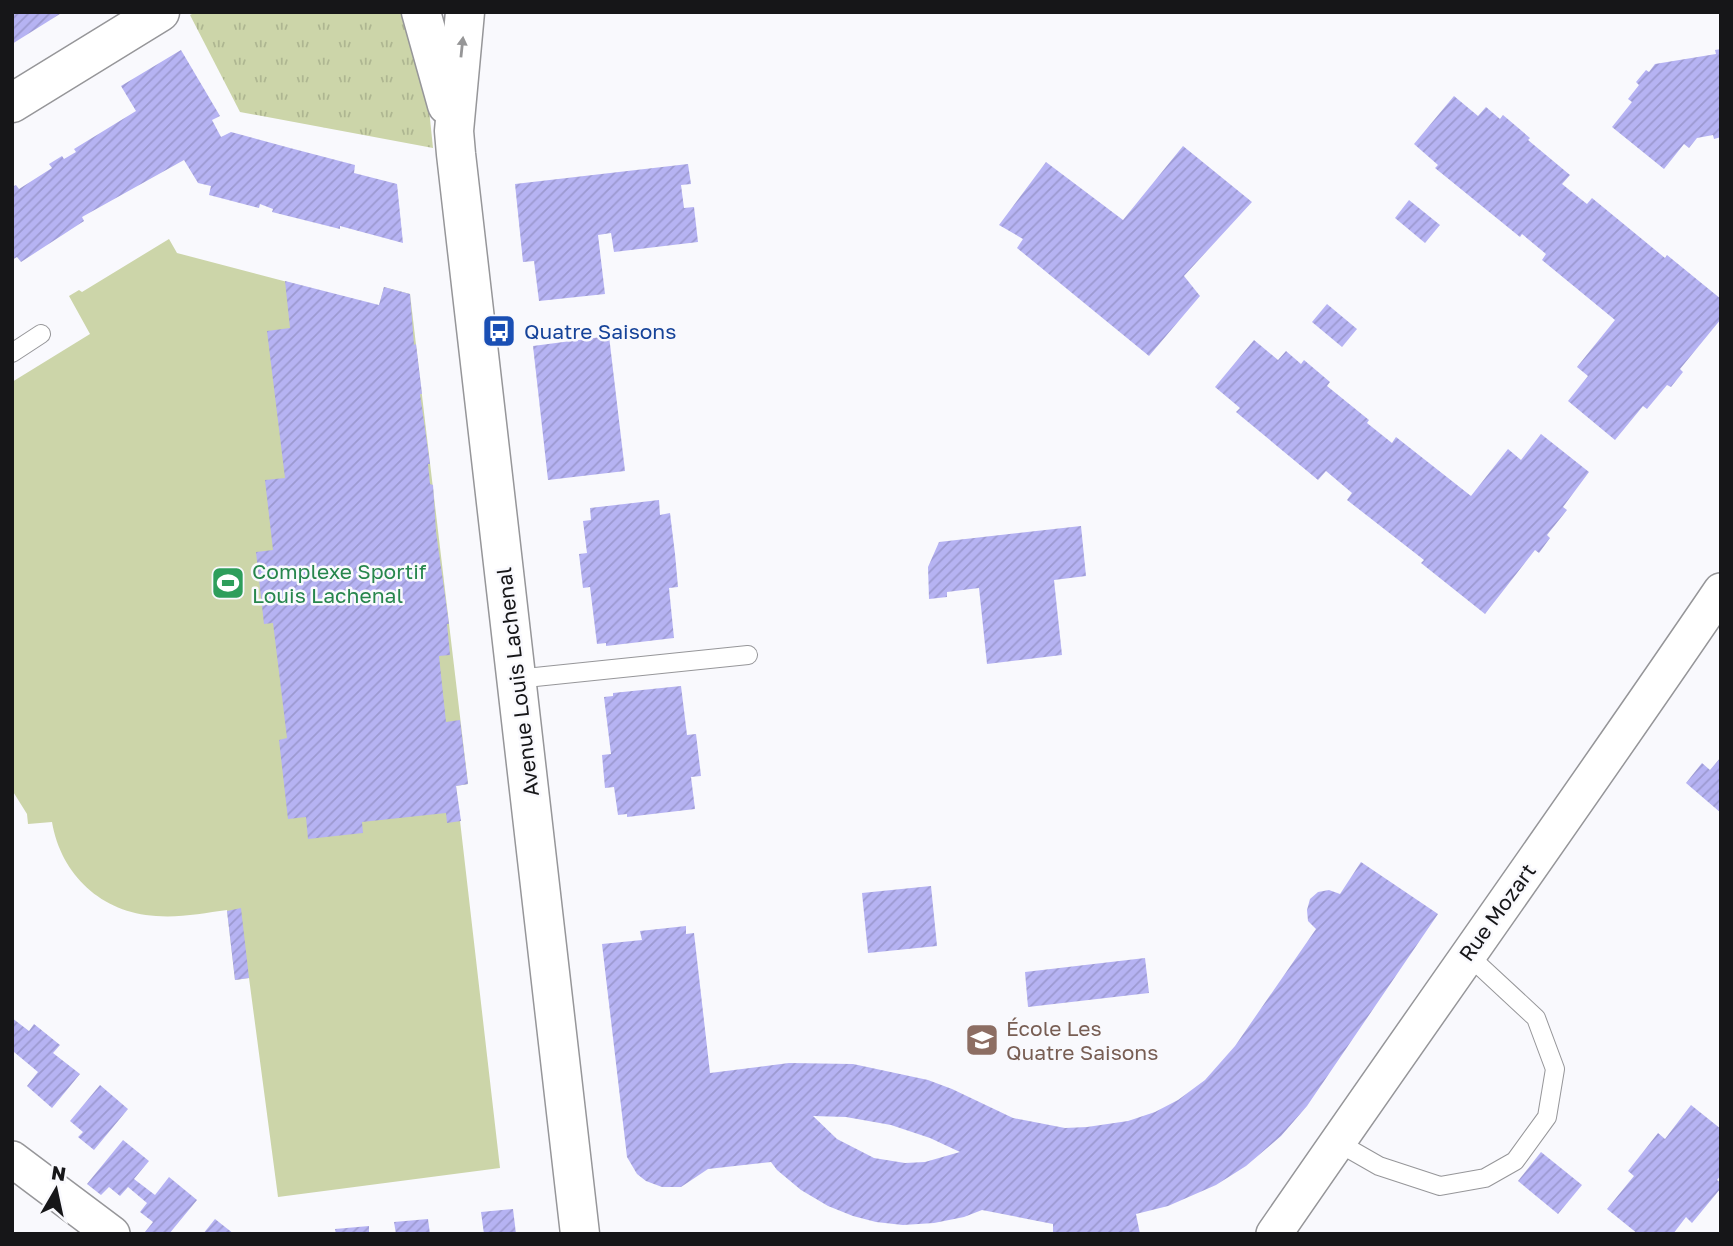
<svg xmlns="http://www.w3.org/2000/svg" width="1733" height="1246" font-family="'Golos Text',sans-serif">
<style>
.grass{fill:url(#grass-tufts)}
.park{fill:#ccd5a9}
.building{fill:url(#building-hatch);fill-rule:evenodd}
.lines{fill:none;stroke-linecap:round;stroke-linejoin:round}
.lane-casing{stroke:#969699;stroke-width:20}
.street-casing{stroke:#969699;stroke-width:38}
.secondary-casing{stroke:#969699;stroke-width:41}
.lane{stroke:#fff;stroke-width:18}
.street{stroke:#fff;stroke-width:35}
.secondary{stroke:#fff;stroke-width:38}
.oneway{fill:#969697}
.labels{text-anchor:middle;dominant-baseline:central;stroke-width:5;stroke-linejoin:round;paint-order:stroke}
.transit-label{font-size:21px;fill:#164399;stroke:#f9f9fd;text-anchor:start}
.leisure-label{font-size:21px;fill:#27864d;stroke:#f9f9fd;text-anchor:start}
.street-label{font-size:21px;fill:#161618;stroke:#f9f9fd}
.education-label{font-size:21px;fill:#785e54;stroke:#f9f9fd;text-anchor:start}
</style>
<defs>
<pattern id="grass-tufts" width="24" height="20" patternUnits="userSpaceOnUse" patternTransform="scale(1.75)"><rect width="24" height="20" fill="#ccd5a9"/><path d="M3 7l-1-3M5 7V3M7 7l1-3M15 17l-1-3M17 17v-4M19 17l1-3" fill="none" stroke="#aeb691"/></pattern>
<pattern id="building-hatch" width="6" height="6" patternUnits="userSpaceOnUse" patternTransform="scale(1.75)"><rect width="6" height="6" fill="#b6b3f3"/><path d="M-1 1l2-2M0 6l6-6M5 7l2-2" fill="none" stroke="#9c99d0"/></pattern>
</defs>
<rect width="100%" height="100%" fill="#f9f9fd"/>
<path class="grass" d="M196 12H407L426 80 433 148 240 112 190 15Z"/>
<path class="park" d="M169 239 177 253 379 306 384 287 410 294 468 784 456 786 500 1168 278 1197 249 978 235 980 227 910C204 913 180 918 156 916 102 913 61 875 52 822L28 824 27 814 12 790V382L90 334 69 296 79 290 82 292Z"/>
<g class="building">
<path d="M12 12H63L12 44Z"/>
<path d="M1721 49V137L1714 139 1713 135 1697 138 1689 148 1684 144 1664 169 1612 127 1632 102 1628 99 1639 85 1636 82 1646 70 1649 72 1655 64 1716 54 1715 50Z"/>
<path d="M181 50 220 116 212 120 221 137 231 132 290 148 355 165 354 173 397 184 403 243 340 226V229L272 212 273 209 260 204 259 208 209 195 211 186 198 183 184 160 82 217 84 221 21 262 17 257 12 260V187L16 185 19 189 52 168 49 164 62 156 64 159 76 152 74 149 136 111 121 86Z"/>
<path d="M1454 96 1478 116 1486 107 1500 119 1503 115 1530 138 1528 140 1570 175 1562 184 1587 204 1592 198 1665 258 1667 255 1721 299V319L1680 369 1683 372 1671 387 1667 385 1647 409 1643 406 1615 440 1568 401 1588 376 1577 367 1615 320 1542 260 1546 254 1522 234 1520 237 1435 168 1438 165 1414 144Z"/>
<path d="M1183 146 1252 202 1184 276 1200 296 1149 356 1017 248 1023 239 999 225 1046 162 1123 220Z"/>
<path d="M688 164 691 184 681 185 684 208 694 207 698 242 614 252 611 233 598 235 605 294 539 301 534 261 523 262 515 184Z"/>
<path d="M1409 200 1440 225 1425 243 1395 218Z"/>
<path d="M285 281 379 305 384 287 410 294 414 345 416 344 422 394H420L430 464H428L430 484 433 485 436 532 449 624H447L450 655 439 656 446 722 460 720 468 784 456 786 461 821 447 823 446 813 362 822 363 833 308 839 306 817 288 819 279 740 287 738 273 623 264 624 256 552 273 550 265 480 285 478 267 331 290 328Z"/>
<path d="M1327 304 1357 329 1342 347 1312 322Z"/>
<path d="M609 336 625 471 548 480 533 346Z"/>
<path d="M1254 340 1278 360 1286 351 1301 364 1304 360 1330 382 1327 386 1369 420 1367 423 1392 443 1396 437 1471 496 1508 449 1521 460 1541 434 1589 472 1563 507 1567 510 1547 535 1550 538 1539 553 1535 550 1485 614 1421 563 1424 560 1347 500 1352 493 1326 471 1318 480 1236 412 1240 408 1215 387Z"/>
<path d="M659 500 660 515 670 513 675 554 678 587 669 588 674 638 606 646V643L597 644 590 587 583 588 579 554 587 553 583 521 591 520 590 508Z"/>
<path d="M1081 526 1086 576 1054 580 1062 655 987 664 979 588 947 592V597L929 599 928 567 939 542Z"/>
<path d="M681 686 687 735 696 734 701 776 691 777 695 809 627 817V814L618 815 614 787 605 788 602 755 611 754 604 697 613 696V693Z"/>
<path d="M1721 757V813L1686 783 1702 763 1710 770Z"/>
<path d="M1361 862 1438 914 1307 1106 1281 1136 1246 1166 1216 1185 1168 1206 1136 1214 1140 1234H1053V1224L982 1210 964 1217 934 1223 903 1225 876 1222 853 1216 828 1206 801 1190 777 1170 771 1162 708 1169 681 1187H662L646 1181 637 1174 627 1157 602 944 642 940 640 931 686 926V934L694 933 710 1073 789 1063 853 1064 928 1080 952 1089 1013 1118 1065 1128 1087 1127 1128 1121 1155 1112 1178 1100 1205 1080 1235 1046 1316 929 1308 921 1307 910 1310 899 1318 892 1329 890 1340 894ZM813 1116 846 1117 891 1125 930 1138 960 1152 925 1162 905 1163 874 1158 837 1139Z"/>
<path d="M931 886 937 946 868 953 862 893Z"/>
<path d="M241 908 249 978 235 980 227 911Z"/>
<path d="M1145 958 1149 993 1028 1007 1025 972Z"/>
<path d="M12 1018 29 1031 34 1024 60 1045 53 1053 80 1074 52 1108 27 1086 38 1072 14 1052 12 1054Z"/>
<path d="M100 1085 128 1109 94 1150 78 1137 83 1132 70 1121Z"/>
<path d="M1691 1105 1721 1129V1175L1717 1180 1721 1183V1188L1692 1223 1686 1217 1673 1234H1638L1607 1209 1634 1176 1628 1171 1658 1133 1665 1139Z"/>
<path d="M123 1140 149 1161 134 1179 155 1195 169 1177 197 1200 169 1234 145 1232 153 1222 140 1212 147 1203 128 1187 120 1196 109 1187 101 1195 87 1184Z"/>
<path d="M1541 1152 1582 1185 1558 1214 1518 1181Z"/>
<path d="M513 1209 516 1234H484L481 1212Z"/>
<path d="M215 1219 234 1234H203Z"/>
<path d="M428 1219 430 1234H396L394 1222Z"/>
<path d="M369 1226V1234H336L335 1229Z"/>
</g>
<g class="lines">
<defs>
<g id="lane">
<path d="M12 353 41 334"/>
<path d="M516 679 748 655"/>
<path d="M1337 1142 1379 1166 1440 1186 1485 1178 1515 1161 1547 1117 1555 1069 1536 1018 1467 954"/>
</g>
<g id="street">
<path d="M12 1159 112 1234"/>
<path d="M1274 1234C1422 1019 1574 807 1721 591"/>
</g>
<g id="secondary">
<path d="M421 12 447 105"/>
<path d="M465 12 454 131 456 154 580 1234"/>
<path d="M12 103 160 12"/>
</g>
</defs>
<use href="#lane" class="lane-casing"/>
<use href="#street" class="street-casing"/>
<use href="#secondary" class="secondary-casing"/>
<use href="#lane" class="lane"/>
<use href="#street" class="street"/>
<use href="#secondary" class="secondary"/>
</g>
<defs><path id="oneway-solid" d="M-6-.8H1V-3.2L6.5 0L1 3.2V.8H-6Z" transform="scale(1.75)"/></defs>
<use class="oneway" href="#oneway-solid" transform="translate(462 47) rotate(-84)"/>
<defs>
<symbol id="bus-square" viewBox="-11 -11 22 22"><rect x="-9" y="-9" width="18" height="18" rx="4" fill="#1a4fb4" stroke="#f9f9fd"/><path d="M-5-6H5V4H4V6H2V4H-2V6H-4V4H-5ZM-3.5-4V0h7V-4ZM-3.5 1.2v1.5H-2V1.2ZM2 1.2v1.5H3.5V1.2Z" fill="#fff"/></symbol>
<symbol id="stadium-square" viewBox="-11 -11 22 22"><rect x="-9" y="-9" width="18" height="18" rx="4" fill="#2e9e5b" stroke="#f9f9fd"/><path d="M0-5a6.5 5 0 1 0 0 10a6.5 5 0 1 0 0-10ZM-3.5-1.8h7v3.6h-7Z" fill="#fff"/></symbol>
<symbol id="school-square" viewBox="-11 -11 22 22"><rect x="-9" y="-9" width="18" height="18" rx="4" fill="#8d6e63" stroke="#f9f9fd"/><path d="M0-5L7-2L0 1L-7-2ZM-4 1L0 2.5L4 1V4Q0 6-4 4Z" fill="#fff"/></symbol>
</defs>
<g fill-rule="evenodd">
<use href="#bus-square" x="480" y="312" width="38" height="38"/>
<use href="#stadium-square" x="209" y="564" width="38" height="38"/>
<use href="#school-square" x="963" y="1021" width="38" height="38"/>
</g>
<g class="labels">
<g class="transit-label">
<text x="524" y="331">Quatre Saisons</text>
</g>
<g class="leisure-label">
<text x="252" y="571">Complexe Sportif<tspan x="252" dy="24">Louis Lachenal</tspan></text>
</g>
<g class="street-label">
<text transform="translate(517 682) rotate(-97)">Avenue Louis Lachenal</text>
<text transform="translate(1497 912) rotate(-54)">Rue Mozart</text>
</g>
<g class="education-label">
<text x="1006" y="1028">École Les<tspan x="1006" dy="24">Quatre Saisons</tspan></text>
</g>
</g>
<rect width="1733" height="1246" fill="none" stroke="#161618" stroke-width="28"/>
<g transform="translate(56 1190) rotate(9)" stroke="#f9f9fd" stroke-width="5" paint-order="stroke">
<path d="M0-5L12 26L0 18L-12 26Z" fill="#161618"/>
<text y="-10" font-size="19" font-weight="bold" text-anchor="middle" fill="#161618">N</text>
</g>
</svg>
